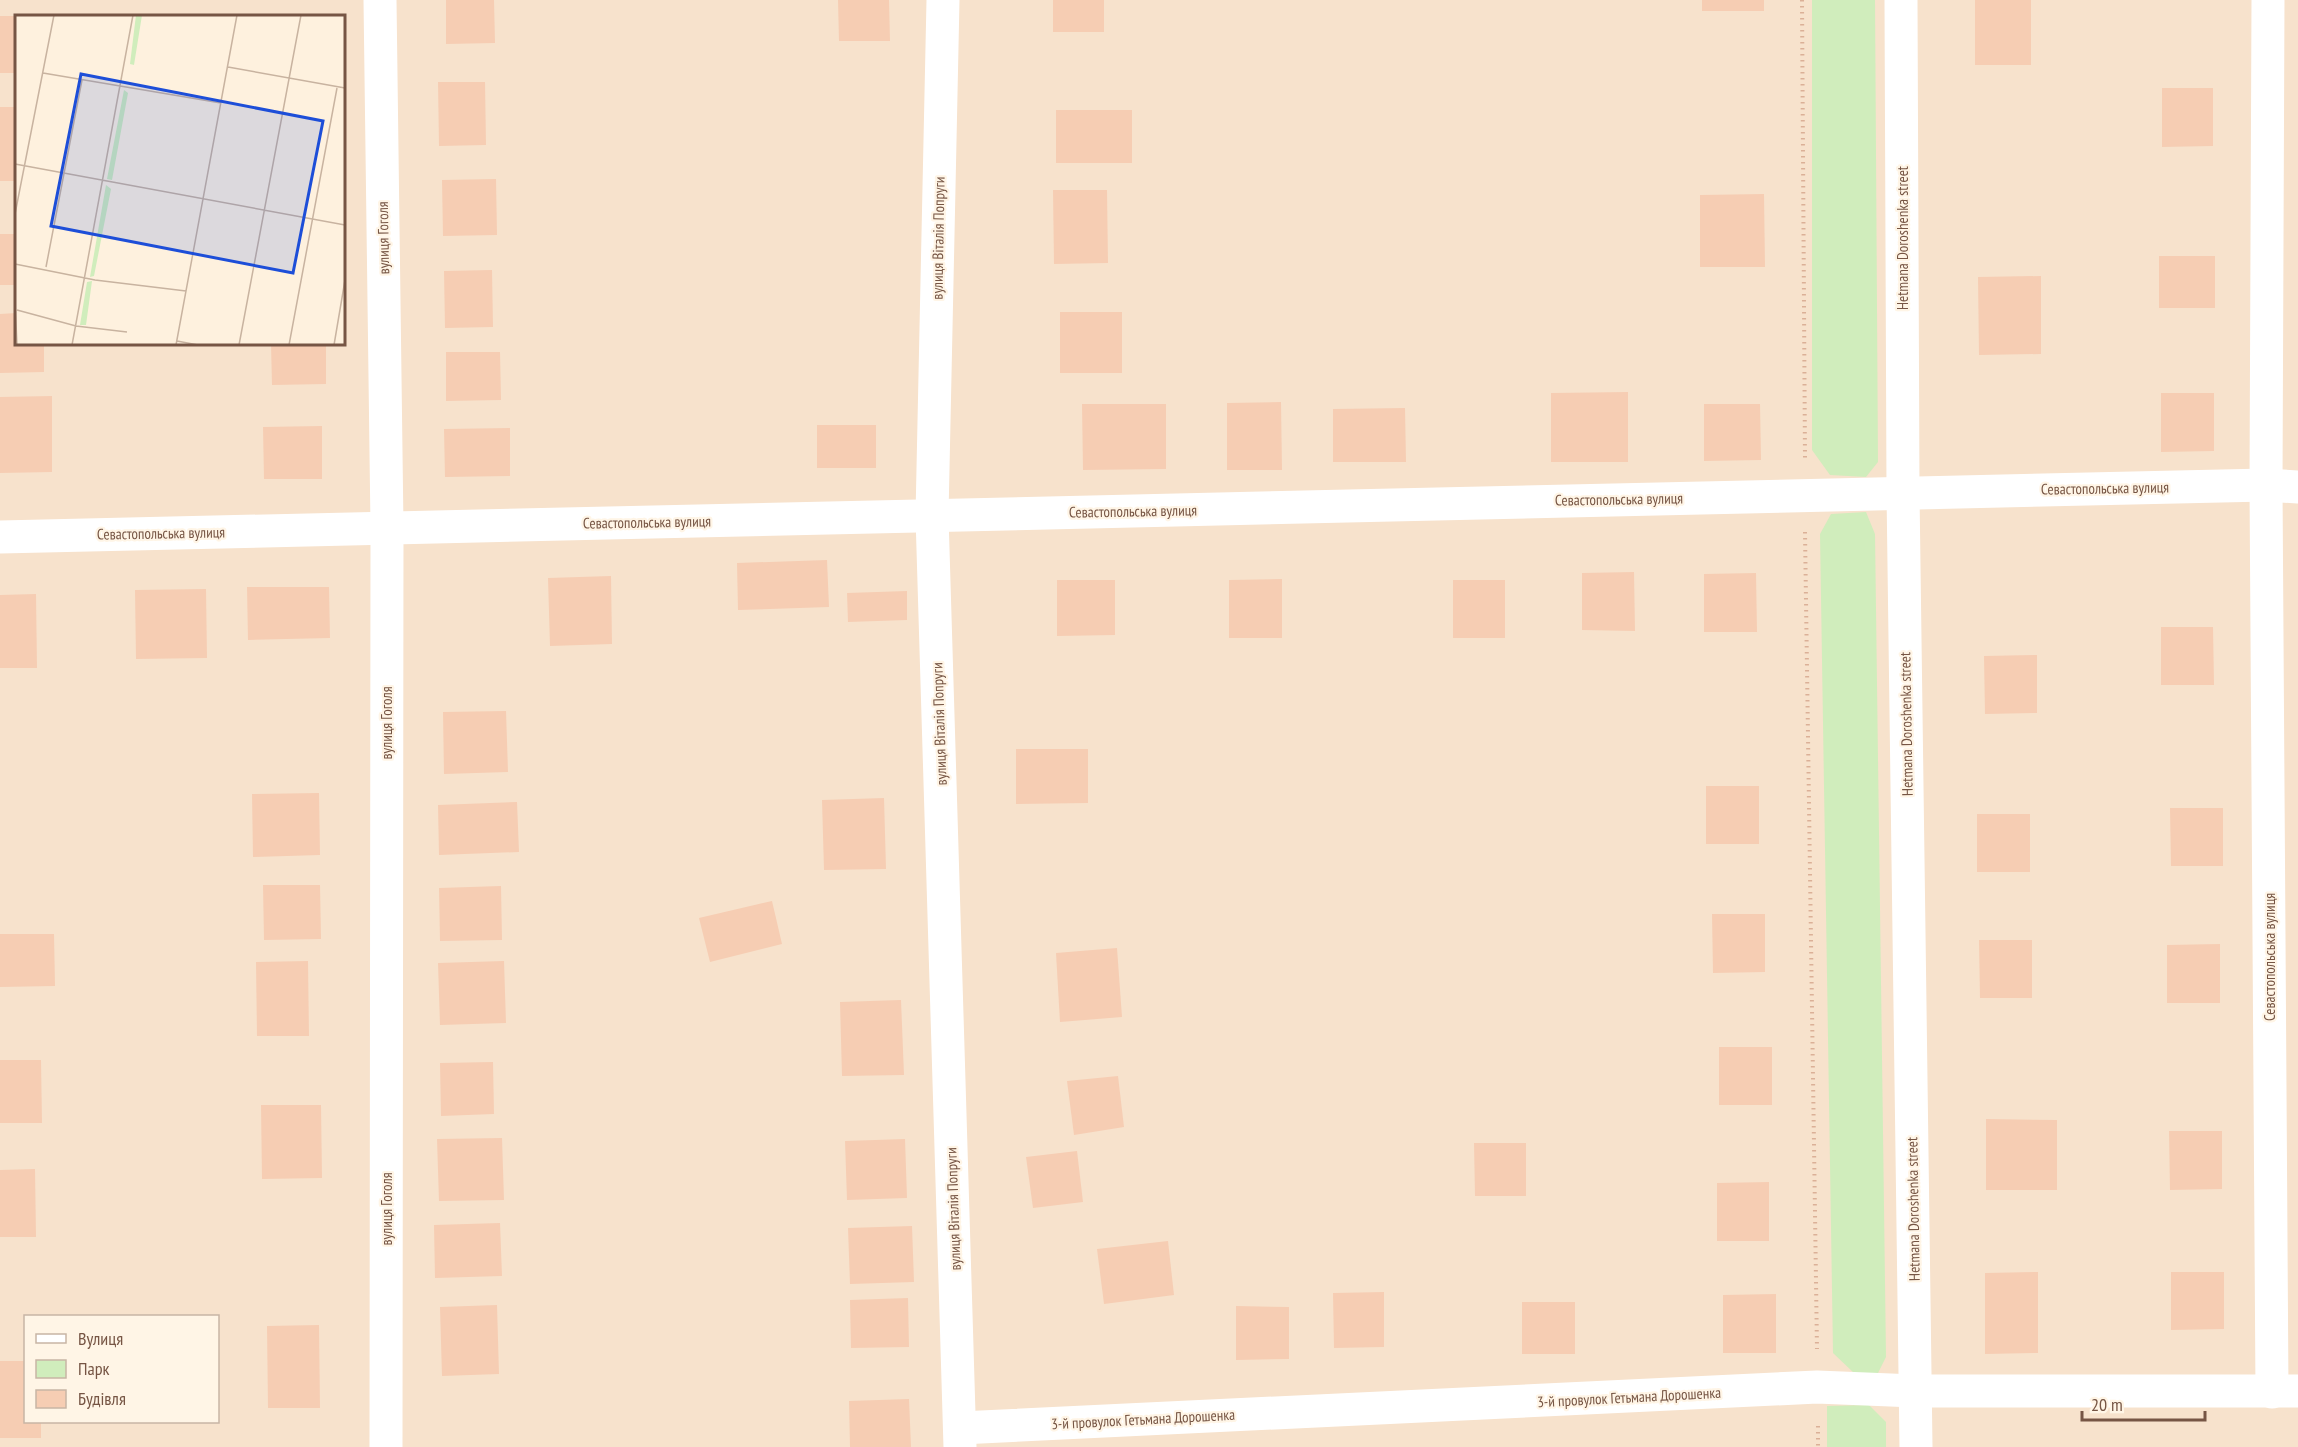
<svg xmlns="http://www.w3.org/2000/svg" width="2298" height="1447" font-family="'PT Sans Narrow',sans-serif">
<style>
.residential{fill:#f7e2cc;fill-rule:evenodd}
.green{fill:#d0edbc}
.building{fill:#f6cdb3}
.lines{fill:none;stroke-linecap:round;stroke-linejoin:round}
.path{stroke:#dbb097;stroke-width:4;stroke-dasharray:1.5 4.5;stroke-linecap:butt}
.minor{stroke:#fff;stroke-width:33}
.tertiary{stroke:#fff;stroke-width:33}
.labels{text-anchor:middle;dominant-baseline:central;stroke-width:4.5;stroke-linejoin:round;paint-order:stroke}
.street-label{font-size:15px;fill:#765544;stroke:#fff5e6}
.inset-road{fill:none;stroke:#c8b3a0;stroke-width:1.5}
.view{fill:#1d4ed8;fill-opacity:0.15;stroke:#1d4ed8;stroke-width:3}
.inset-edge{fill:none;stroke:#765544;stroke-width:3}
</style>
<rect width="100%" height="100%" fill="#fef1de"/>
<path class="residential" d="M0 0H2298V1447H0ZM16 16H344V344H16ZM26 1316H218V1422H26Z"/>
<g class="green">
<path d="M1812 0H1875L1878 462 1866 477 1830 475 1812 450Z"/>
<path d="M1866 512 1875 534 1886 1357 1877 1375 1854 1373 1833 1353 1820 534 1831 514Z"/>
<path d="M1869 1405 1886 1422V1447H1827V1406Z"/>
</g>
<g class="building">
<path d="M446 0H494L495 43 446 44Z"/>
<path d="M838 0H889L890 41H839Z"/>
<rect x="1053" y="0" width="51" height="32"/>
<rect x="1702" y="0" width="62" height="11"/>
<rect x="1975" y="0" width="56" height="65"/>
<rect x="0" y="16" width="16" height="57"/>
<path d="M438 82H485L486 145 439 146Z"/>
<path d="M2162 88H2213V146L2162 147Z"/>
<rect x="0" y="107" width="16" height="74"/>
<rect x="1056" y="110" width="76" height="53"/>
<path d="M496 179 497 235 443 236 442 180Z"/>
<path d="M1053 190H1107L1108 263 1054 264Z"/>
<path d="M1764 194 1765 267H1700V195Z"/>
<rect x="0" y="234" width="16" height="51"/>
<rect x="2159" y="256" width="56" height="52"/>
<path d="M492 270 493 327 445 328 444 271Z"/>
<path d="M2041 276V354L1979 355 1978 277Z"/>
<rect x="1060" y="312" width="62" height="61"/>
<path d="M16 313V344H44V372L0 373V314Z"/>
<path d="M271 344H326V384L272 385Z"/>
<path d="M446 352H500L501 400 446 401Z"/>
<path d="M1628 392V462H1551V393Z"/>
<path d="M2161 393H2214V451L2161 452Z"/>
<path d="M52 396V472L0 473V397Z"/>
<path d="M1281 402 1282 470H1227V403Z"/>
<path d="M1082 404H1166V469L1083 470Z"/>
<path d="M1704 404H1760L1761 460 1704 461Z"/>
<path d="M1405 408 1406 462H1333V409Z"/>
<rect x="817" y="425" width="59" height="43"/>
<path d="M322 426V479H264L263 427Z"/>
<path d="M510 428V476L445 477 444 429Z"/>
<path d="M827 560 829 607 738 610 737 563Z"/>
<path d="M1634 572 1635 631 1582 630V573Z"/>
<path d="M1756 573 1757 632H1704V574Z"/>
<path d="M611 576 612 644 550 646 548 578Z"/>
<path d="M1282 579V638H1229V580Z"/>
<path d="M1057 580H1115V635L1057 636Z"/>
<rect x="1453" y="580" width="52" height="58"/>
<path d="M247 587H329L330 638 248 640Z"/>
<path d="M206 589 207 658 136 659 135 590Z"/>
<path d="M907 591V620L848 622 847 593Z"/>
<path d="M36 594 37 668H0V595Z"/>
<path d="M2161 627H2213L2214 685H2161Z"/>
<path d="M2037 655V713L1985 714 1984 656Z"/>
<path d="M506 711 508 772 444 774 443 712Z"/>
<path d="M1016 749H1088V803L1016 804Z"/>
<rect x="1706" y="786" width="53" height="58"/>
<path d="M319 793 320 855 253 857 252 794Z"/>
<path d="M884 798 886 869 824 870 822 800Z"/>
<path d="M517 802 519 852 439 855 438 805Z"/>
<path d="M2170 808H2223V866H2171Z"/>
<rect x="1977" y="814" width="53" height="58"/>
<path d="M263 885H320L321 939 264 940Z"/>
<path d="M501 886 502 940 440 941 439 888Z"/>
<path d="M772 901 782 944 710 962 699 918Z"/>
<path d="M1712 914H1765V972L1713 973Z"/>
<path d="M0 934H54L55 986 0 987Z"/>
<path d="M1979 940H2032V998H1980Z"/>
<path d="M2220 944V1003H2167V945Z"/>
<path d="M1117 948 1122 1017 1060 1022 1056 953Z"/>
<path d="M308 961 309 1036H257L256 962Z"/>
<path d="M504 961 506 1023 440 1025 438 963Z"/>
<path d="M901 1000 904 1075 842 1076 840 1002Z"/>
<rect x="1719" y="1047" width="53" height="58"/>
<path d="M0 1060H41L42 1123H0Z"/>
<path d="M493 1062 494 1114 441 1116 440 1063Z"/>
<path d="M1118 1076 1124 1127 1074 1135 1067 1081Z"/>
<path d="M261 1105H321L322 1178 262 1179Z"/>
<path d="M1986 1119 2057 1120V1190H1986Z"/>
<path d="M2169 1131H2222V1189L2170 1190Z"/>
<path d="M502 1138 504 1200 439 1201 437 1139Z"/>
<path d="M905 1139 907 1198 847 1200 845 1141Z"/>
<path d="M1474 1143H1526V1196H1475Z"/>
<path d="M1077 1151 1083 1202 1033 1208 1026 1157Z"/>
<path d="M35 1169 36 1237H0V1170Z"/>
<path d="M1769 1182V1241H1717V1183Z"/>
<path d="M500 1223 502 1276 435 1278 434 1225Z"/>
<path d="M912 1226 914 1282 850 1284 848 1228Z"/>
<path d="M1168 1241 1174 1295 1104 1304 1097 1249Z"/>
<path d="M2038 1272V1353L1985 1354V1273Z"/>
<path d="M2171 1272H2224V1329L2171 1330Z"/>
<path d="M1384 1292V1347L1334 1348 1333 1293Z"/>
<path d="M1776 1294V1353H1723V1295Z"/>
<path d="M908 1298 909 1347 851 1348 850 1300Z"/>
<rect x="1522" y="1302" width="53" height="52"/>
<path d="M497 1305 499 1374 442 1376 440 1307Z"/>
<path d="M1236 1306 1289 1307V1359L1236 1360Z"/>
<path d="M319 1325 320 1408H268L267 1326Z"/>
<path d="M0 1361H26V1422H41V1438H0Z"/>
<path d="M909 1399 911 1447H850L849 1401Z"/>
</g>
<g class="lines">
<g class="path">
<path d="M1802 0 1805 458"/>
<path d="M1805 532 1817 1349"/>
<path d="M1818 1426V1447"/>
</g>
<g class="minor">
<path d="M380 0 387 527 386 1447"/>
<path d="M943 0 932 516 960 1447"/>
<path d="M2268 0 2266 485 2272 1392"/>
<path d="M0 537 2266 485 2298 487"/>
<path d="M960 1428 1817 1387 1915 1391H2298"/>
</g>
<path class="tertiary" d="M1901 0 1903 492 1916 1447"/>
</g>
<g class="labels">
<g class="street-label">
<text transform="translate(383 238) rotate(-91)">вулиця Гоголя</text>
<text transform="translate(938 238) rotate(-89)">вулиця Віталія Попруги</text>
<text transform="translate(1902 238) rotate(-90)">Hetmana Doroshenka street</text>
<text transform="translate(2105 488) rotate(-1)">Севастопольська вулиця</text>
<text transform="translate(1619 499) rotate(-1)">Севастопольська вулиця</text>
<text transform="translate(1133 511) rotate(-1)">Севастопольська вулиця</text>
<text transform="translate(647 522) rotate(-1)">Севастопольська вулиця</text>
<text transform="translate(161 533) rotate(-1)">Севастопольська вулиця</text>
<text transform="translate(386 723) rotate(-90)">вулиця Гоголя</text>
<text transform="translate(939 724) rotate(-92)">вулиця Віталія Попруги</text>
<text transform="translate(1906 724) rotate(-91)">Hetmana Doroshenka street</text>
<text transform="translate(2269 957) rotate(-90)">Севастопольська вулиця</text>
<text transform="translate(386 1209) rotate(-90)">вулиця Гоголя</text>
<text transform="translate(953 1209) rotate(-92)">вулиця Віталія Попруги</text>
<text transform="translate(1913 1209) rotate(-91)">Hetmana Doroshenka street</text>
<text transform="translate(1629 1397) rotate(-3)">3-й провулок Гетьмана Дорошенка</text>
<text transform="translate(1143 1419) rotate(-3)">3-й провулок Гетьмана Дорошенка</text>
</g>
</g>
<g transform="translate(15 15)">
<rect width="330" height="330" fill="#fef1de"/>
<path d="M121 0H127L119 50 115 49ZM109 75 113 78 97 165 92 164ZM91 170 96 174 79 261 75 262ZM77 266 71 310H65L72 267Z" fill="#d0edbc"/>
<path class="inset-road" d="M213 52 330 73M28 58 206 88M0 149 330 210M0 199 39 0M0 249 80 265 171 276M31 252 67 65M0 287 2 330M2 295 61 311 112 317M162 326 183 330M57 330 118 0M161 330 222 0M224 330 286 0M274 330 322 73M319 330 330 265"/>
<path class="view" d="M66 59 308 106 278 258 36 211Z"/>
<rect width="330" height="330" class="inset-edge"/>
</g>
<rect x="24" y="1315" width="195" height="108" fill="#fff5e6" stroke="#c8b5a5" stroke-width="1.5"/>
<rect x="36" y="1334" width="30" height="9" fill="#ffffff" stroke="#c8b5a5" stroke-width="1.5"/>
<text x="78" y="1345" font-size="18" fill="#765544">Вулиця</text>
<rect x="36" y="1360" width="30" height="18" fill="#d0edbc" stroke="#c8b5a5" stroke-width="1.5"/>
<text x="78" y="1375" font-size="18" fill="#765544">Парк</text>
<rect x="36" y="1390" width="30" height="18" fill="#f6cdb3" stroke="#c8b5a5" stroke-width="1.5"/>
<text x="78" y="1405" font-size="18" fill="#765544">Будівля</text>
<path d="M2082 1411v9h123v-9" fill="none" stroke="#765544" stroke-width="3"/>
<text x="2091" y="1411" font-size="18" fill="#765544" stroke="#fff5e6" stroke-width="4.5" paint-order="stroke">20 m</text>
</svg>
